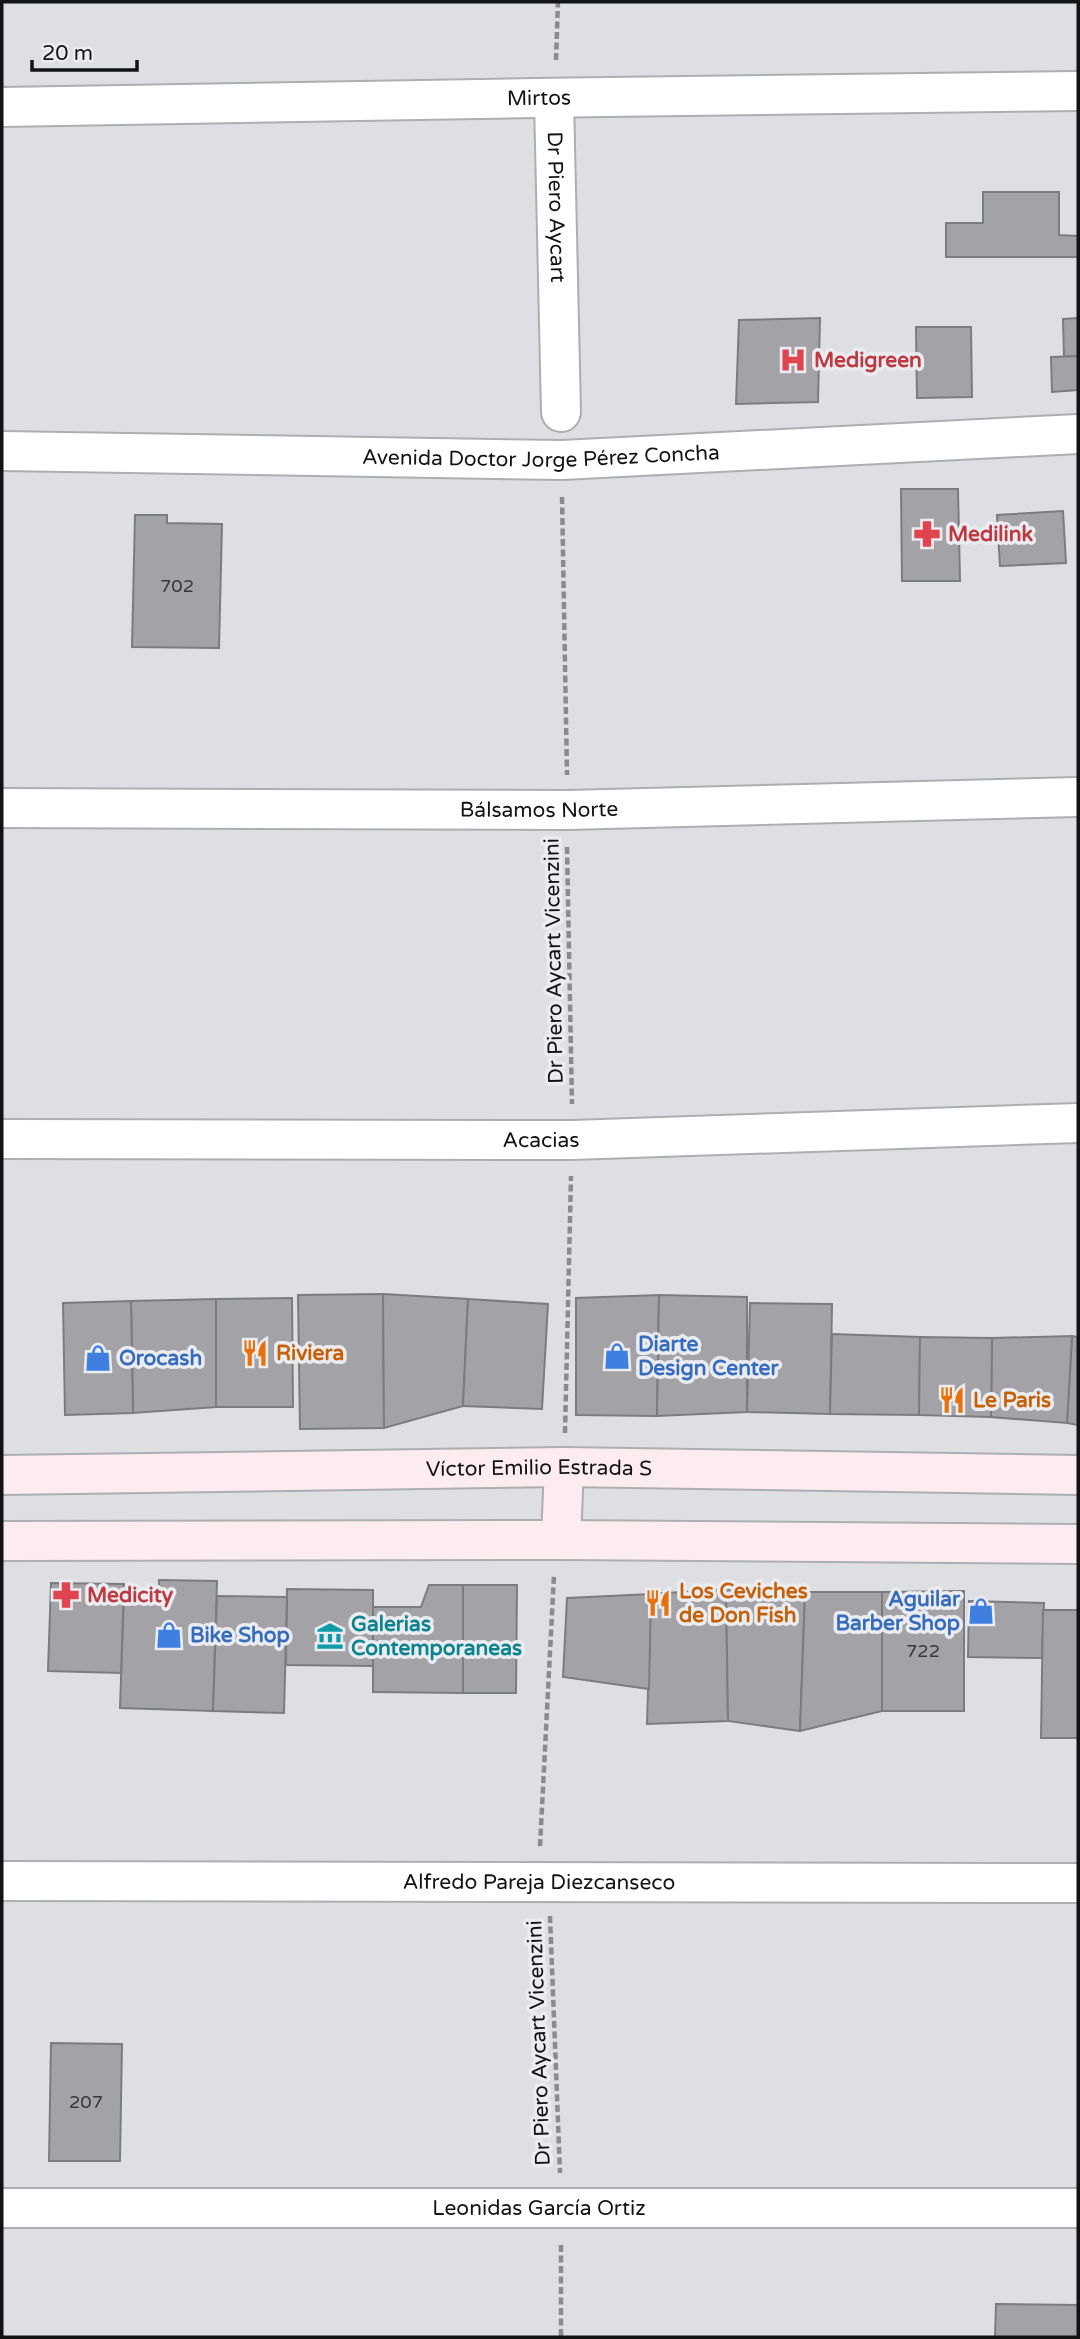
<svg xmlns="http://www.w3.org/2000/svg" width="1080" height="2339" font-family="'Varela Round',sans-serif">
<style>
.building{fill:#a3a3a7;stroke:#7b7c80;stroke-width:2}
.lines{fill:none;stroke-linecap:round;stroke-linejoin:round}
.minor-casing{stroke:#adaeb1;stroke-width:42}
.tertiary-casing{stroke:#adaeb1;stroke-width:42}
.secondary-casing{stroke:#adaeb1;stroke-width:42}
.path{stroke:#8b8b8e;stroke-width:4.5;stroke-dasharray:7 3.5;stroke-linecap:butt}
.minor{stroke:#fff;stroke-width:38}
.tertiary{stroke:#fff;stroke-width:38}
.secondary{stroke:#fcecef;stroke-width:38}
.labels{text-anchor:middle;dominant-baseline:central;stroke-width:7;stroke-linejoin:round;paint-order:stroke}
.number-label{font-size:18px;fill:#373739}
.street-label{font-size:21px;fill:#131314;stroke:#ebecf0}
.health-label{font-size:21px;font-weight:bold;fill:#be3a42;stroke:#ebecf0;text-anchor:start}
.shop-label{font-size:21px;font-weight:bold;fill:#366cbe;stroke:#ebecf0;text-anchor:start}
.food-label{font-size:21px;font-weight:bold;fill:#c56008;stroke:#ebecf0;text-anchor:start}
.culture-label{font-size:21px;font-weight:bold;fill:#0d838f;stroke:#ebecf0;text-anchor:start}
</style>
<rect width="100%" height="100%" fill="#dedfe3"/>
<g class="building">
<path d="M983 192H1059V235L1078 236V257H946V223H983Z"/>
<path d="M820 318 818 402 736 404 739 320Z"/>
<path d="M1078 318V356L1064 357 1063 319Z"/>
<path d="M916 327H971L972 397 917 398Z"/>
<path d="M1078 356V390L1052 392 1051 357Z"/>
<path d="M901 489H958L960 581H902Z"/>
<path d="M1063 511 1066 563 1000 566 997 515Z"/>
<path d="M135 515H167V523L222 524 219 648 132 647Z"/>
<path d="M383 1294 384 1428 300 1429 298 1295Z"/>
<path d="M383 1294 468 1299 463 1406 384 1428Z"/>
<path d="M659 1295 657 1416 576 1415V1298Z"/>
<path d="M659 1295 747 1297V1412L657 1416Z"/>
<path d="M292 1298 293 1407H216V1299Z"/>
<path d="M216 1299V1407L133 1413 131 1301Z"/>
<path d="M468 1299 548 1304 542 1409 463 1406Z"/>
<path d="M131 1301 133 1413 65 1415 63 1303Z"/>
<path d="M750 1303 832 1304 830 1414 747 1412Z"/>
<path d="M832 1334 920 1337 919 1415 830 1414Z"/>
<path d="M1072 1336 1078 1337V1425L1067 1423Z"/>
<path d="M1072 1336 1067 1423 991 1417 992 1338Z"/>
<path d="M920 1337 992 1338 991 1417 919 1415Z"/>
<path d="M159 1580 217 1581 213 1711 120 1708 124 1592 159 1593Z"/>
<path d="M51 1583 124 1584 121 1673 48 1671Z"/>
<path d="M429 1585H463V1693L373 1692V1607H421Z"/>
<path d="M463 1585H517L516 1693H463Z"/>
<path d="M287 1589 373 1590V1666L286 1665Z"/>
<path d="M726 1589 728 1721 647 1724 651 1594Z"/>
<path d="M726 1589 805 1592 800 1731 728 1721Z"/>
<path d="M964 1591V1711H882V1592Z"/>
<path d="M805 1592H882V1711L800 1731Z"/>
<path d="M651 1594 649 1689 563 1677 567 1598Z"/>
<path d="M217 1596 287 1597 284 1713 213 1711Z"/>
<path d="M969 1601 1044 1603 1042 1658 968 1657Z"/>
<path d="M1043 1610H1078V1738H1041Z"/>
<path d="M51 2043 122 2044 120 2161H49Z"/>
<path d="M996 2304 1078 2305V2337H995Z"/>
</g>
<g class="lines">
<defs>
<g id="minor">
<path id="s1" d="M554 100 561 412"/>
<path id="s2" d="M2 107C361 99 719 96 1078 91"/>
<path id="s3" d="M2 808 567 810 1078 797"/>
<path id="s4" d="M2 1139 572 1140 1078 1123"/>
<path id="s5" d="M2 1881 1078 1883"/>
<path id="s6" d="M2 2208H1078"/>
</g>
<g id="tertiary">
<path id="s7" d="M2 451 562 460 1078 434"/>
</g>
<g id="secondary">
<path id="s8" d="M2 1475 564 1467 1078 1475"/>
<path d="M561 1540 564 1467"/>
<path d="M2 1541 561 1540 1078 1544"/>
</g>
</defs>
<use href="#minor" class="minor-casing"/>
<use href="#tertiary" class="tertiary-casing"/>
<use href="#secondary" class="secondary-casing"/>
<g class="path">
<path d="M556 60 558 2"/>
<path d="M562 497 567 775"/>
<path d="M567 847 572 1104"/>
<path d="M565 1433 571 1176"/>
<path d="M540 1846 554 1575"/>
<path d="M550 1916 560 2173"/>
<path d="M561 2245V2337"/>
</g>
<use href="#minor" class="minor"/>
<use href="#tertiary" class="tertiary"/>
<use href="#secondary" class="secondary"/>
</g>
<defs>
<symbol id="hospital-bare" viewBox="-9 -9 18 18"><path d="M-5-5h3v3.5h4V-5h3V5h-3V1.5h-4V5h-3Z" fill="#e0444e" stroke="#ebecf0" stroke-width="2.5" paint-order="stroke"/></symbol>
<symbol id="pharmacy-bare" viewBox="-9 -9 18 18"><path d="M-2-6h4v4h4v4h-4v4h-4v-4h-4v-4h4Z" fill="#e0444e" stroke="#ebecf0" stroke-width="2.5" paint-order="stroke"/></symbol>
<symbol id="restaurant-bare" viewBox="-9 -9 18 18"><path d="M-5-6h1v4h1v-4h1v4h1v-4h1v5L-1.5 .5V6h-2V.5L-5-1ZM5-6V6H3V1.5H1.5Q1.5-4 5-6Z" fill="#e8710a" stroke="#ebecf0" stroke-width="2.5" paint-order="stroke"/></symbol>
<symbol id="shop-bare" viewBox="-9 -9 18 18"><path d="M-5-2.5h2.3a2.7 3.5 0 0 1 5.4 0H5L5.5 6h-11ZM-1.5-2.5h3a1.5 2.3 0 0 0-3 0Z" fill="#3f7fe0" stroke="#ebecf0" stroke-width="2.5" paint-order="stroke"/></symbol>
<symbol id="museum-bare" viewBox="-9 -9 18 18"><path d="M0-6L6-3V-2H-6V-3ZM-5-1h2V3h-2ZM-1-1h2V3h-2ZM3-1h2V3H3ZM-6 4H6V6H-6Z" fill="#0f9aa8" stroke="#ebecf0" stroke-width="2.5" paint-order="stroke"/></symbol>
</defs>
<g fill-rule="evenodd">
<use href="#hospital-bare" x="774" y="341" width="38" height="38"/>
<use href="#pharmacy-bare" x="908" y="515" width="38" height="38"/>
<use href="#restaurant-bare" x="236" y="1334" width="38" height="38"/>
<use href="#shop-bare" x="598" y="1337" width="38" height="38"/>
<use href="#shop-bare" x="79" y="1339" width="38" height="38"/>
<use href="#restaurant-bare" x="933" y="1381" width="38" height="38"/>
<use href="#pharmacy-bare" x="47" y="1576" width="38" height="38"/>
<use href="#restaurant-bare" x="639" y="1584" width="38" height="38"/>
<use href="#shop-bare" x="962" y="1592" width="38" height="38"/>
<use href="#shop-bare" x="150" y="1616" width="38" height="38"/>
<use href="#museum-bare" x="311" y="1617" width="38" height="38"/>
</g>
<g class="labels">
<g class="number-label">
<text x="177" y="586">702</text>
<text x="923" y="1651">722</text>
<text x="86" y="2102">207</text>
</g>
<g class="street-label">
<text stroke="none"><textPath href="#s2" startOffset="537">Mirtos</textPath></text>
<text stroke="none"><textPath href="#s1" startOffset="107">Dr Piero Aycart</textPath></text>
<text stroke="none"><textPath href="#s7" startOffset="539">Avenida Doctor Jorge Pérez Concha</textPath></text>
<text stroke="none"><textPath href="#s3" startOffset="537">Bálsamos Norte</textPath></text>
<text transform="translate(554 961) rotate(-91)">Dr Piero Aycart Vicenzini</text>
<text stroke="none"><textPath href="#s4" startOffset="539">Acacias</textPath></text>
<text stroke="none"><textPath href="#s8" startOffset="537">Víctor Emilio Estrada S</textPath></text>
<text stroke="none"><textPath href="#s5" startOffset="537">Alfredo Pareja Diezcanseco</textPath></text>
<text transform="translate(539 2043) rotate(-92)">Dr Piero Aycart Vicenzini</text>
<text stroke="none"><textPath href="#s6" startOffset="537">Leonidas García Ortiz</textPath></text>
</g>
<g class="health-label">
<text x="814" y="360">Medigreen</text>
<text x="948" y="534">Medilink</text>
<text x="87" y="1595">Medicity</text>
</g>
<g class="shop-label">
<text x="638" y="1344">Diarte<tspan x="638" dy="24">Design Center</tspan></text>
<text x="119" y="1358">Orocash</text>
<text x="960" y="1599" text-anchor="end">Aguilar<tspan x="960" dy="24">Barber Shop</tspan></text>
<text x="190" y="1635">Bike Shop</text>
</g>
<g class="food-label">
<text x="276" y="1353">Riviera</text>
<text x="973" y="1400">Le Paris</text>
<text x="679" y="1591">Los Ceviches<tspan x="679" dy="24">de Don Fish</tspan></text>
</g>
<g class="culture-label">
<text x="351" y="1624">Galerias<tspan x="351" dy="24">Contemporaneas</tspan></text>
</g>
</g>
<rect width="1080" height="2339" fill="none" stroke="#131314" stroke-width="7"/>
<path d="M32 60v10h105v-10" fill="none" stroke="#131314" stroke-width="3.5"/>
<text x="42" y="60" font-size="21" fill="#131314" stroke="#ebecf0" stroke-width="5" paint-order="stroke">20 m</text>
</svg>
